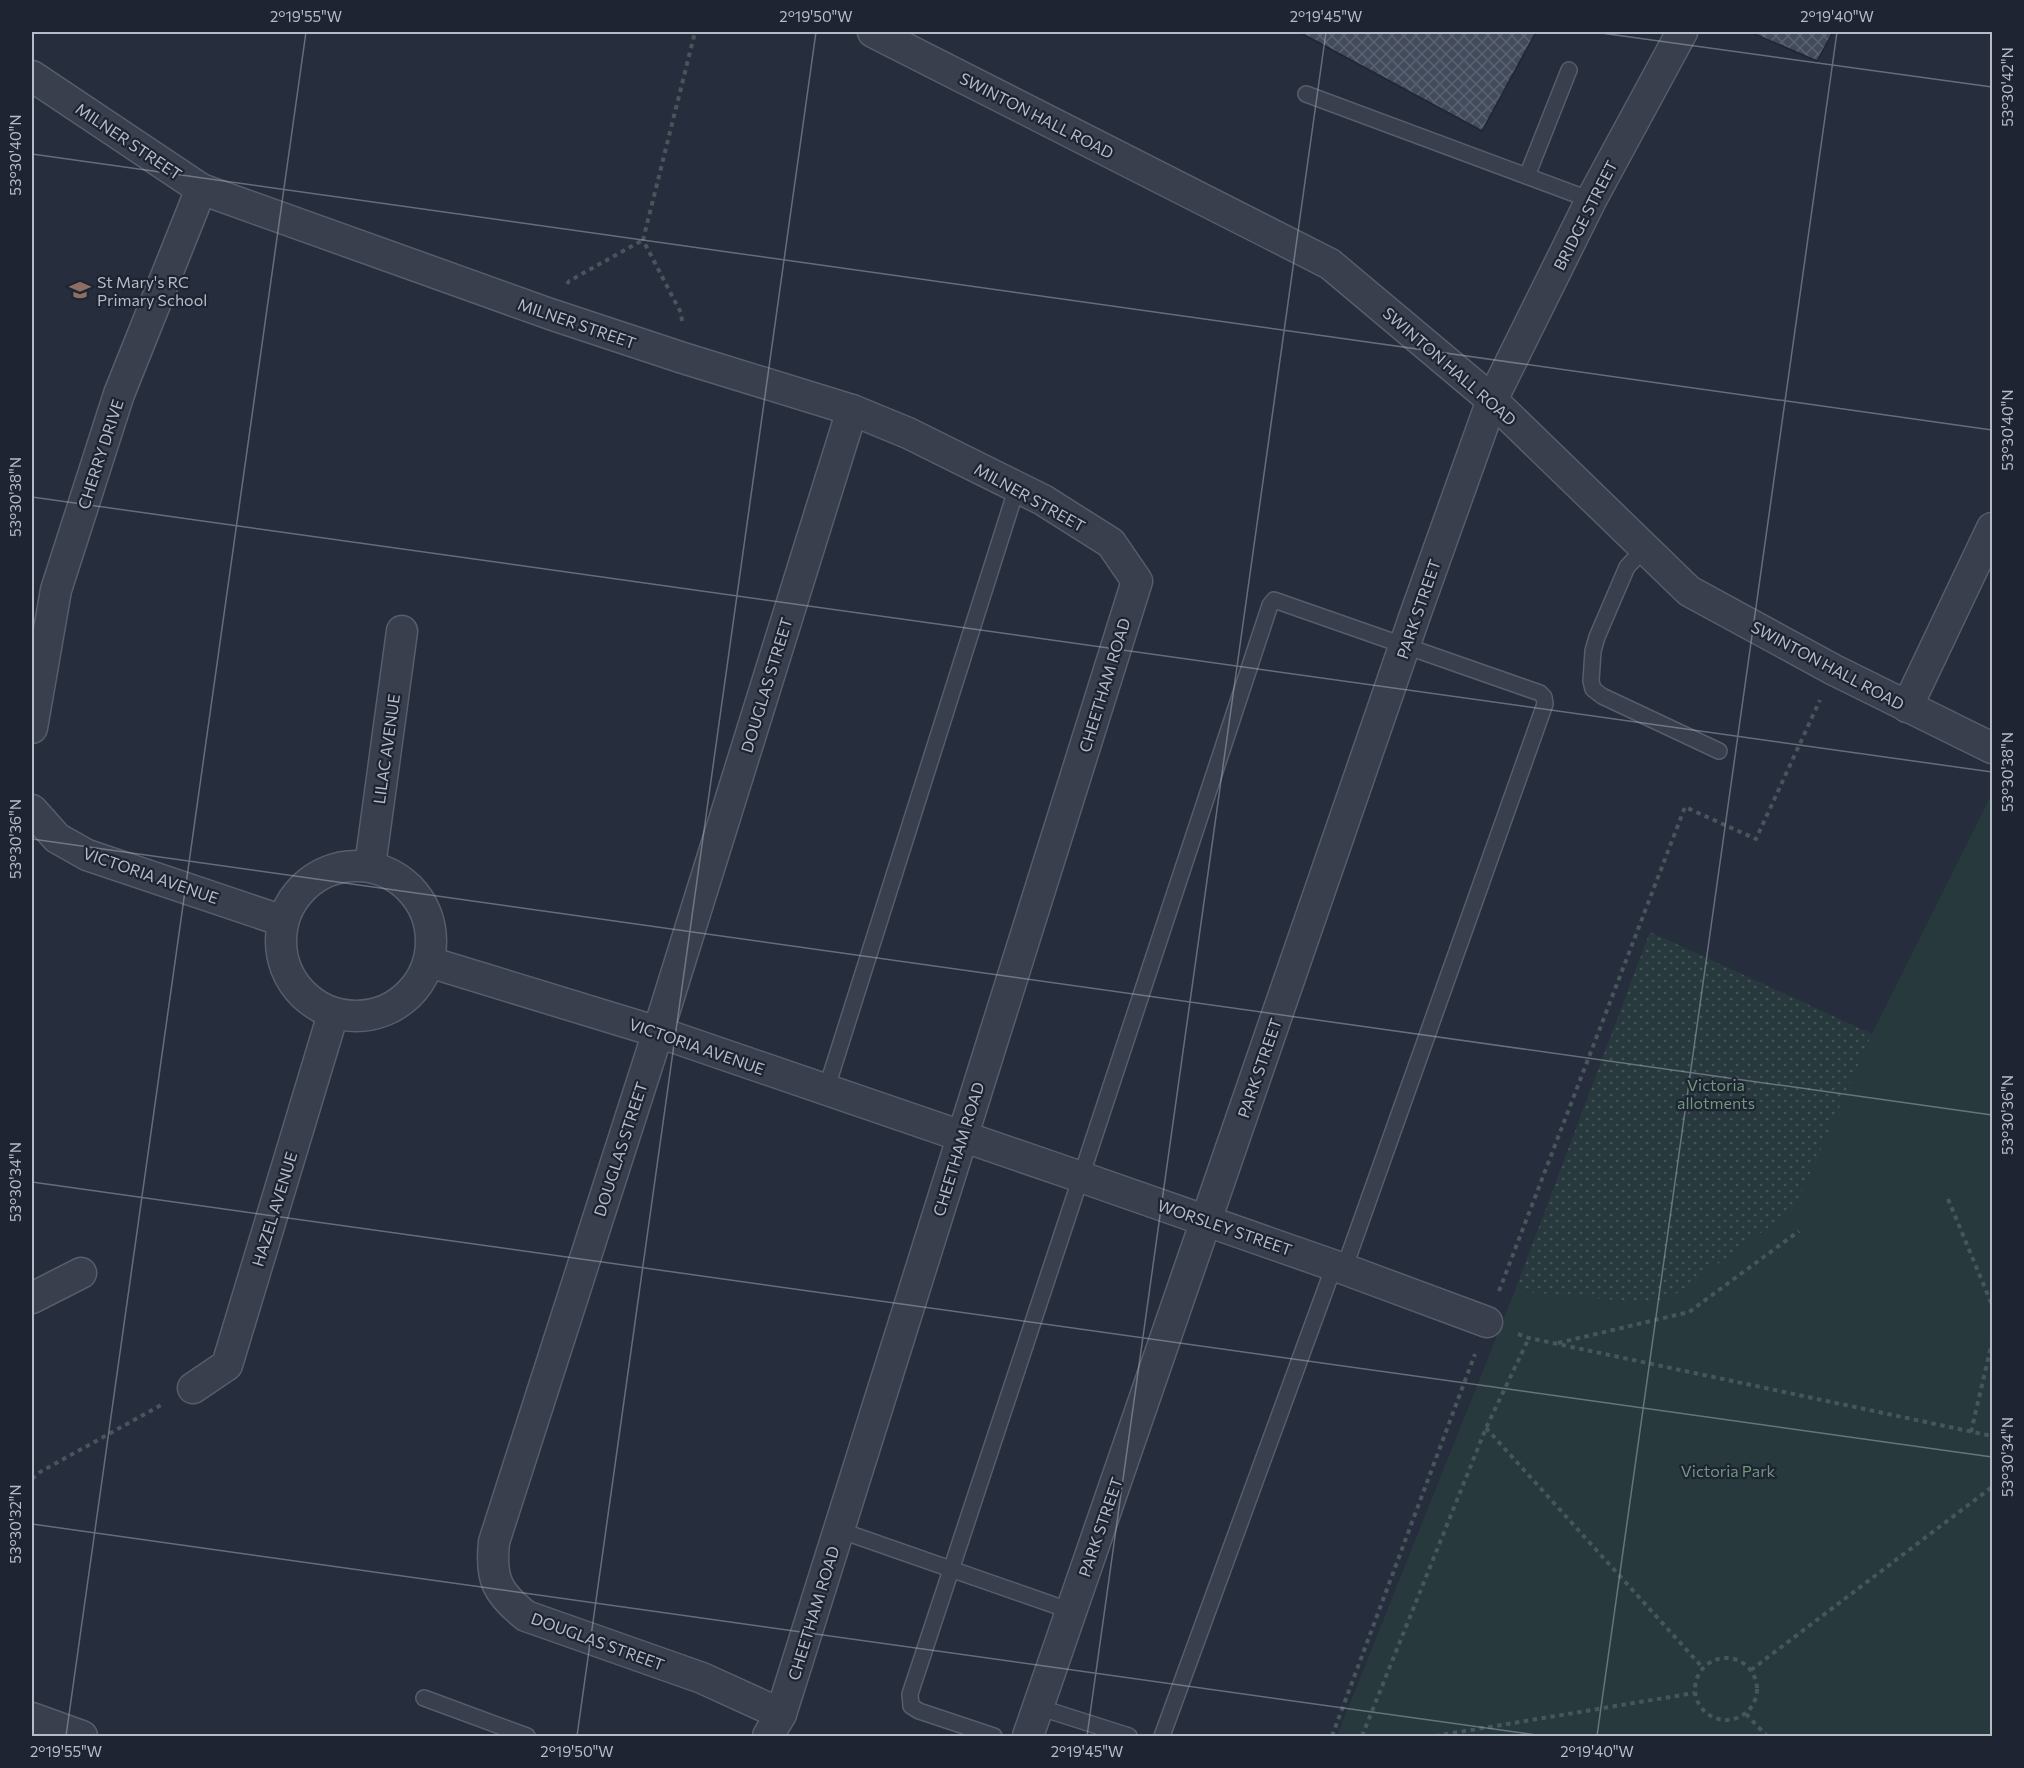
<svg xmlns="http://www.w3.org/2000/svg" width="2024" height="1768" font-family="Commissioner,sans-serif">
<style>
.green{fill:#28393d}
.garden{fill:url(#garden-dots)}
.building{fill:url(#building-cross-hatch);stroke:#202633;stroke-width:1.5}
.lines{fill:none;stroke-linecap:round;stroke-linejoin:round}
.service-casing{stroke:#575d6a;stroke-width:18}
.minor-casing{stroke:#575d6a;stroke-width:33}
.path{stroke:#46565a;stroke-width:4;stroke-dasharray:4.5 4.5;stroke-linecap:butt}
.service{stroke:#393f4c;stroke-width:15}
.minor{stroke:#393f4c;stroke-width:30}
.ticks{fill:none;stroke:#b5bbc7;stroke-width:1.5;stroke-opacity:0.45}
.labels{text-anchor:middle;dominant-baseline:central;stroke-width:4.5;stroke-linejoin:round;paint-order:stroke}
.street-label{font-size:16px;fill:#b5bbc7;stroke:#1e2431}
.poi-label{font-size:16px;fill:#b5bbc7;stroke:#1e2431;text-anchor:start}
.park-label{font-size:16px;fill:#6e977b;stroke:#1e2431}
.neatline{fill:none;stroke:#b5bbc7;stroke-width:2}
.ticks-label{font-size:15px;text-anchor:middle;fill:#b5bbc7}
</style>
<defs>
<pattern id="garden-dots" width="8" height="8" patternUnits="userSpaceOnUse" patternTransform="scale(1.5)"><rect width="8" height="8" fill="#28393d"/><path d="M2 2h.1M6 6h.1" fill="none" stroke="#455458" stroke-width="1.8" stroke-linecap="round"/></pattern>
<pattern id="building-cross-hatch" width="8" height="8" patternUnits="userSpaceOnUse" patternTransform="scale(1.5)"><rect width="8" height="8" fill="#424b5b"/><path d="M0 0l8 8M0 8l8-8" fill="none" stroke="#5b6371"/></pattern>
</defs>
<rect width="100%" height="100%" fill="#262d3c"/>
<path class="green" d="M1992 793V1736H1337L1515 1291 1650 932 1872 1034Z"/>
<path class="garden" d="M1650 932 1872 1034 1794 1209 1662 1304 1515 1291Z"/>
<g class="building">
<path d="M1299 32H1536L1482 131Z"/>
<path d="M1750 32H1833L1817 61Z"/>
</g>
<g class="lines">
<defs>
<g id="service">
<path d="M1306 94 1591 200"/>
<path d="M1527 176 1569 70"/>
<path d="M1644 549 1627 567 1597 637 1593 651 1591 681 1593 689 1602 696 1719 751"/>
<path d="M826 1090 1017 487"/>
<path d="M839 1530 1071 1611"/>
<path d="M424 1698 527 1736"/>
<path d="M1038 1707 1129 1736"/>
<path d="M994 1736 919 1711 911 1706 910 1694 1270 605 1274 600 1540 693 1544 697 1545 704 1344 1269"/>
<path d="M1162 1736 1334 1266"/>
</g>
<g id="minor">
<path d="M873 32 1330 264 1492 400 1689 591 1834 670 1992 748"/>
<path d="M32 76 201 189 550 314 683 358 852 410 908 433 1043 500 1111 543 1137 581 781 1714 768 1736"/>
<path d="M1907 707 1992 528"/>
<path d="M32 728 56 590 119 394 201 189"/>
<path d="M32 810 57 838 87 855 283 921"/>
<circle cx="356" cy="941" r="75"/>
<path d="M370 866 402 631"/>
<path d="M429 962 658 1032 1081 1177 1344 1269 1487 1322"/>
<path d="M32 1298 81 1273"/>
<path d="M193 1388 227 1365 333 1014"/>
<path d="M781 1714 702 1678 526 1616C497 1593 490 1579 494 1542L658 1032 852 410"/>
<path d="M32 1718 82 1736"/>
<path d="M1028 1736 1414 618 1492 400 1591 200 1682 32"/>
</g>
</defs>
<use href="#service" class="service-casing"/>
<use href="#minor" class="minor-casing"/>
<g class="path">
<path d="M567 284 569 281 643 240"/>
<path d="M682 321 681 313 643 240 695 32"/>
<path d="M1948 1199 1992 1305"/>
<path d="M1499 1291 1685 807 1756 839 1820 700"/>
<path d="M1518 1334 1529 1338 1992 1436"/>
<path d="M1558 1343 1689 1312 1799 1231"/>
<path d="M1486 1428 1703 1668"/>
<path d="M1971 1432 1992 1342"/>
<path d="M32 1479 40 1472 163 1404"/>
<circle cx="1726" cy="1689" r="31"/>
<path d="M1751 1670 1992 1487"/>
<path d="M1746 1714 1767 1736"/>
<path d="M1332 1736 1475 1354"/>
<path d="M1362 1736 1486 1428 1529 1338"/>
<path d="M1435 1736 1694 1693"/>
</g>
<use href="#service" class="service"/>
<use href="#minor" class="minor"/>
</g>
<path class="ticks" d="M1594 32 1992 87M32 154 1992 430M32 497 1992 772M32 839 1992 1115M32 1182 1992 1457M32 1524 1543 1736M66 1736 306 32M577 1736 816 32M1087 1736 1326 32M1597 1736 1837 32"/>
<defs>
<symbol id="school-bare" viewBox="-9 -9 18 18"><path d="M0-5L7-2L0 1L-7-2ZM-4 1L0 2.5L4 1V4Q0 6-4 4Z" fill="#8d6e63" stroke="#1e2431" stroke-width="2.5" paint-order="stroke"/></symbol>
</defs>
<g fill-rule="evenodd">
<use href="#school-bare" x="65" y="275" width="30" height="30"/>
</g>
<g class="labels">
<g class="street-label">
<text transform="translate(1037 115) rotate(27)">SWINTON HALL ROAD</text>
<text transform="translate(129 141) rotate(34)">MILNER STREET</text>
<text transform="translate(1585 215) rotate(-63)">BRIDGE STREET</text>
<text transform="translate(577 323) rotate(19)">MILNER STREET</text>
<text transform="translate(1450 366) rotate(41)">SWINTON HALL ROAD</text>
<text transform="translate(100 454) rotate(-72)">CHERRY DRIVE</text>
<text transform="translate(1030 497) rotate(29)">MILNER STREET</text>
<text transform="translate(1418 609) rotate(-71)">PARK STREET</text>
<text transform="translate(1828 665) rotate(28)">SWINTON HALL ROAD</text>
<text transform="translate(766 685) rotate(-73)">DOUGLAS STREET</text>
<text transform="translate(1104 685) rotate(-73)">CHEETHAM ROAD</text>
<text transform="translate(386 749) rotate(-82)">LILAC AVENUE</text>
<text transform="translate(151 875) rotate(19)">VICTORIA AVENUE</text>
<text transform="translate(697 1046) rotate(19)">VICTORIA AVENUE</text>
<text transform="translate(1259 1068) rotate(-71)">PARK STREET</text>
<text transform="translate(620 1149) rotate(-72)">DOUGLAS STREET</text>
<text transform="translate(958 1149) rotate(-73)">CHEETHAM ROAD</text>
<text transform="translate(274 1209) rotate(-73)">HAZEL AVENUE</text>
<text transform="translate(1225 1227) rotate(19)">WORSLEY STREET</text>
<text transform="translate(1100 1527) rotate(-71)">PARK STREET</text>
<text transform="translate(813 1613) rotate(-73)">CHEETHAM ROAD</text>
<text transform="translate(598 1641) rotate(20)">DOUGLAS STREET</text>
</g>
<g class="poi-label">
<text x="97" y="281">St Mary's RC<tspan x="97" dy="18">Primary School</tspan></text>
</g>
<g class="park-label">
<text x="1716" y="1084">Victoria<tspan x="1716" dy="18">allotments</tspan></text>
<text x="1728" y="1470">Victoria Park</text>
</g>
</g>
<rect width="2024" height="1768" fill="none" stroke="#1e2431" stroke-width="66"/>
<rect x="33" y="33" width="1958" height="1702" class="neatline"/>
<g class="ticks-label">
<text x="306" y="22">2°19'55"W</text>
<text x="816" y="22">2°19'50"W</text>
<text x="1326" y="22">2°19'45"W</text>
<text x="1837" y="22">2°19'40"W</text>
<text transform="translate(2008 87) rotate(-90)" y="5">53°30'42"N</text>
<text transform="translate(16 155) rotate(-90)" y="5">53°30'40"N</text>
<text transform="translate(2008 430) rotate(-90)" y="5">53°30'40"N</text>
<text transform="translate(16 497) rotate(-90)" y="5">53°30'38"N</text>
<text transform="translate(2008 772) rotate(-90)" y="5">53°30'38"N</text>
<text transform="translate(16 839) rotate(-90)" y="5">53°30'36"N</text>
<text transform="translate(2008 1115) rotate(-90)" y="5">53°30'36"N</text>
<text transform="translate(16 1182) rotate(-90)" y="5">53°30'34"N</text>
<text transform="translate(2008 1457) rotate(-90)" y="5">53°30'34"N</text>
<text transform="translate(16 1524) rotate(-90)" y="5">53°30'32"N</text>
<text x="66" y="1757">2°19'55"W</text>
<text x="577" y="1757">2°19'50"W</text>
<text x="1087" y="1757">2°19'45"W</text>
<text x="1597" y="1757">2°19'40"W</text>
</g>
</svg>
